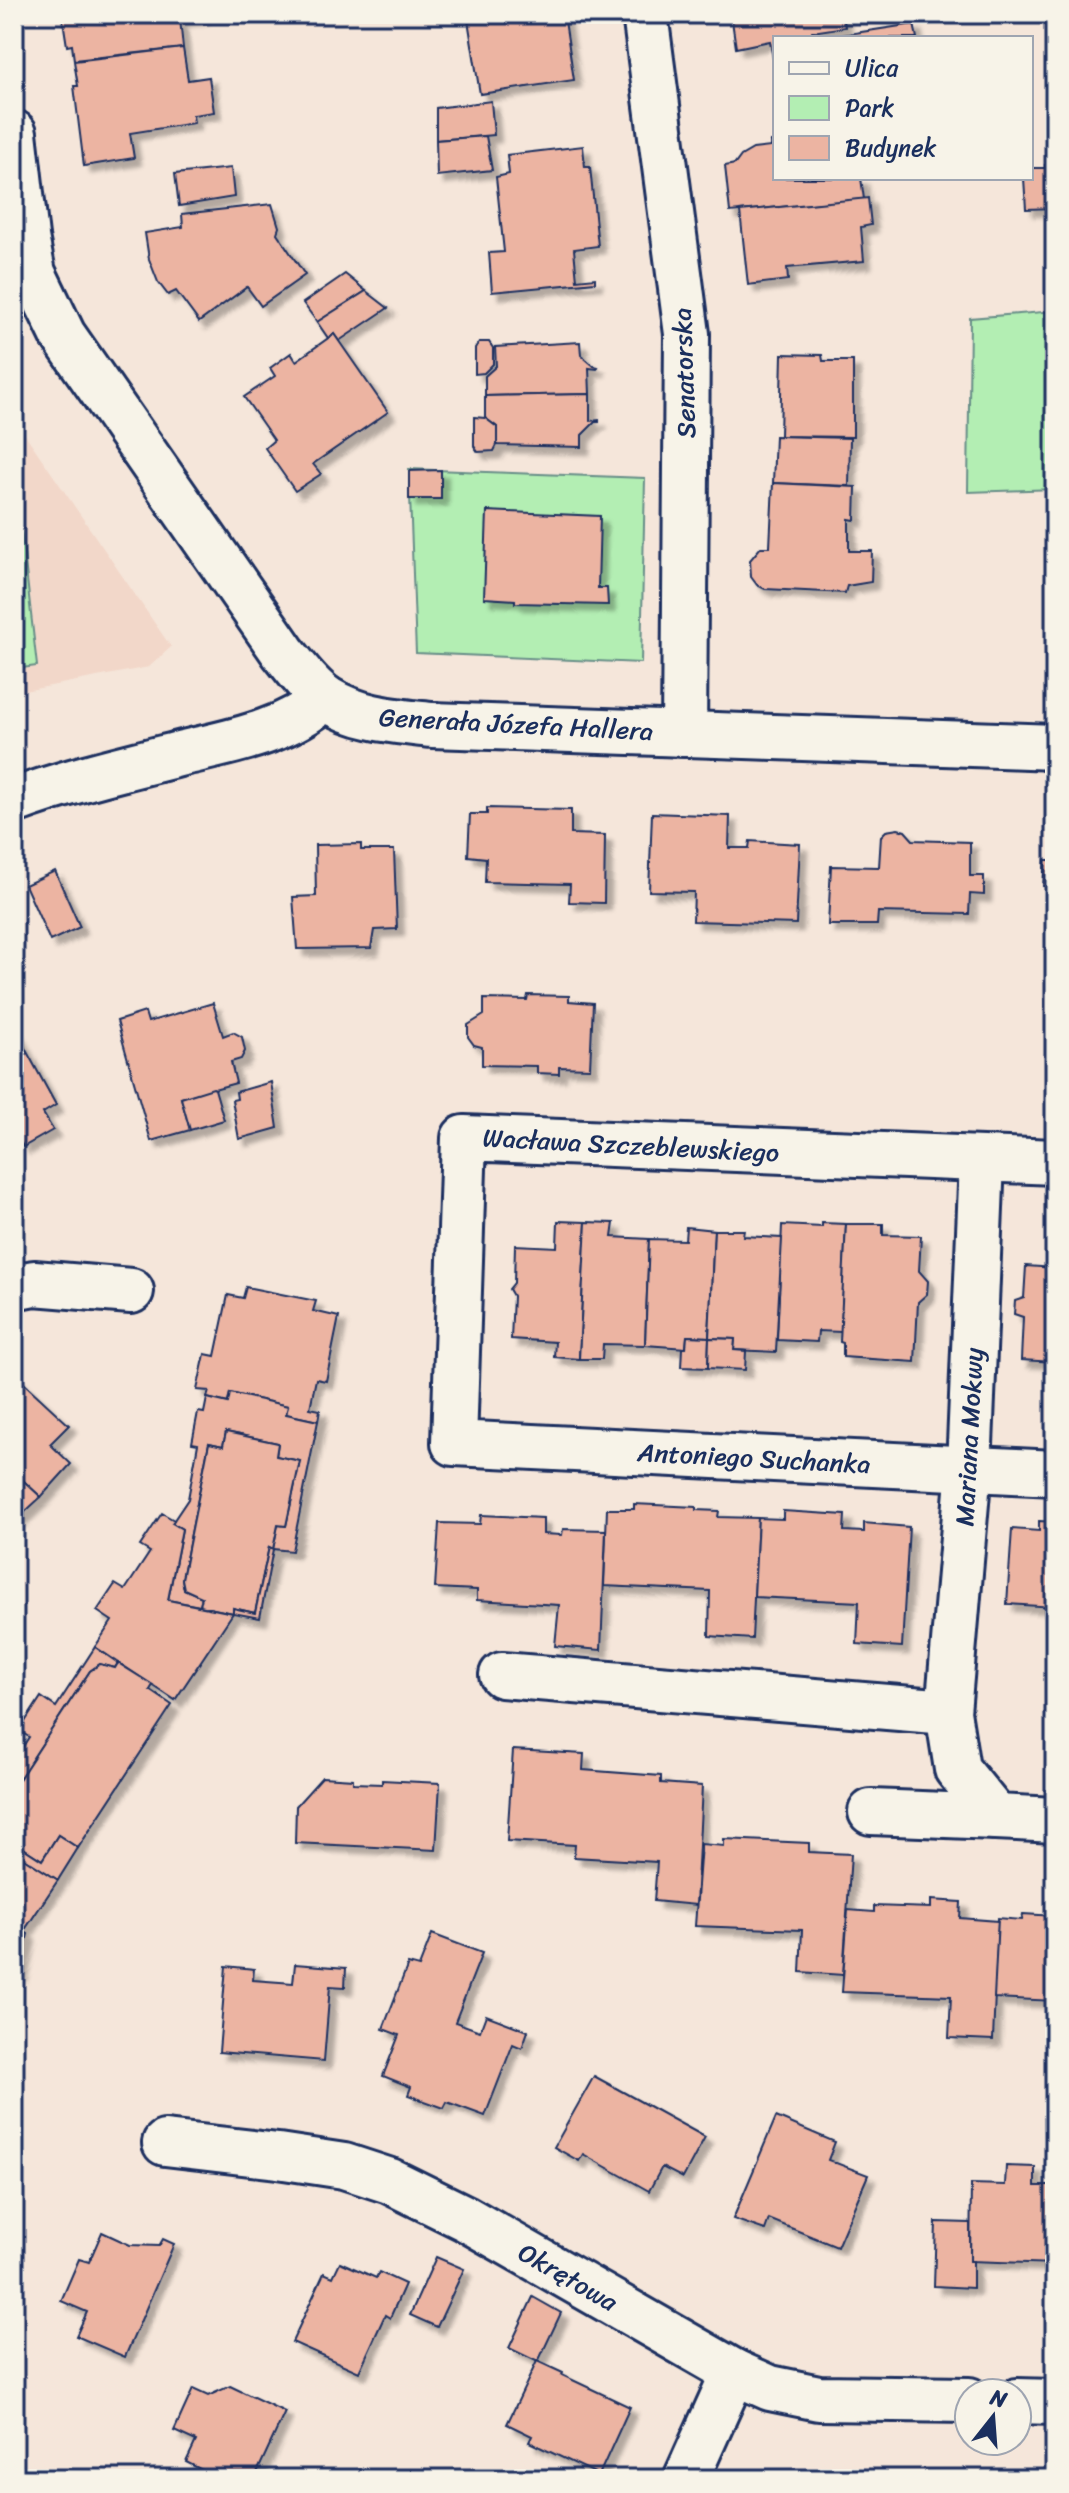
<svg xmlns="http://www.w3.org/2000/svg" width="1069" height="2493" font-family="Sriracha,sans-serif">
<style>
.built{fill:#f2d7c9}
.green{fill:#b3eeb3;stroke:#678e88;stroke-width:2}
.building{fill:#ecb4a2;stroke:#1b2f5e;stroke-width:2;filter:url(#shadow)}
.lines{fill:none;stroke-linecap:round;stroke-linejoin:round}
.minor-casing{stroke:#1b2f5e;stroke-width:50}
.minor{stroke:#f7f3e8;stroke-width:44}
.labels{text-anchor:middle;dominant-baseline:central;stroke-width:7;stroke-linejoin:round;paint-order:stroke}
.street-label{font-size:26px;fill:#1b2f5e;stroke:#f7f3e8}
</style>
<defs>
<filter id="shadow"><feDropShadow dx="7" dy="7" stdDeviation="2" flood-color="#0004"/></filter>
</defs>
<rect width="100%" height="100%" fill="#f5e6da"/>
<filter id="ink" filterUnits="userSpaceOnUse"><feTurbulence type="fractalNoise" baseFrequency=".0125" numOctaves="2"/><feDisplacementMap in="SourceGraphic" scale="16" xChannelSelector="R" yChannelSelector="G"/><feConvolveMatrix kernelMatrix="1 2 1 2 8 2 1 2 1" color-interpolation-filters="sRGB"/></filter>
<g filter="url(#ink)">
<path class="built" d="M14 423 20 427 171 647 149 667 14 693Z"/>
<g class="green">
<path d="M1055 311V489L968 492 970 318Z"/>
<path d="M14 466 37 666 14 669Z"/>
<path d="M409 469 645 478 641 663 416 653Z"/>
</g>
<g class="building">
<path d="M62 14H201V17L180 19 183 48 74 60 72 45 67 46Z"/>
<path d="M467 14H564L574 80 480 94Z"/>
<path d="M731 14H843L845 27 812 32 813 38H775V64L774 65 770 41 736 48Z"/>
<path d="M914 24 917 38H822Z"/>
<path d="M183 48 188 80 209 77 214 112 193 115 194 123 130 133 134 158 84 166 74 86H78L74 61Z"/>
<path d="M491 101 494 135 436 140V108Z"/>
<path d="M486 136 492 170 437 176 436 140Z"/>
<path d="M770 142H775V178H861L864 199 730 212 725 166 735 164 741 156 753 149 771 147Z"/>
<path d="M583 146 585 167H590L598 246 574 249 577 280 595 278V282L492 292 489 253 504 252 496 177 509 174 507 155Z"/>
<path d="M1045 165H1055V208L1026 209 1024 178H1031V168H1045Z"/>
<path d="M231 168 234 197 179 206 175 174Z"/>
<path d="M868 198 871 225 861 227 864 261 787 268 788 280 748 285 740 211Z"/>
<path d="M272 204 279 227 277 233 305 275 261 306 247 287 199 322 176 291 168 295 158 282 149 259 145 233 183 227 182 214Z"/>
<path d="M345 274 366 291 317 322 303 303Z"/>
<path d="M366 291 388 308 339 341 334 334 328 338 317 322Z"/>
<path d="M334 334 388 412 313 464 321 474 295 491 265 448 274 440 244 397 275 376 270 368 291 353 296 361Z"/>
<path d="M479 342H489L493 348V364L484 373 475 374V348Z"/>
<path d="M580 342 581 355 594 366 598 367 597 369 589 368 590 394 485 396V376L496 366 495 347Z"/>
<path d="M782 354 822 355 823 361H853V437L780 436Z"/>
<path d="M590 394V421L599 420V422H595L582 435V447L497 445V427L485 418V396Z"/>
<path d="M474 417 485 418 497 427V445L494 451 478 452 474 446Z"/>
<path d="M775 436 850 438 849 486 773 483Z"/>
<path d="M441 470V499H409V471Z"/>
<path d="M773 483 856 487 855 520 849 519V551H872L871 582 847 586 845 593 765 589 757 585 751 577 750 560 761 547H770Z"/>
<path d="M487 511 600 516 598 588H607L608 605 515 603V600L484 598Z"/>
<path d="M487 808 571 810V834L605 835 604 903 569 902 570 884 485 882 486 858 468 856 470 814H487Z"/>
<path d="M652 813 730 816 729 848H749L750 841 800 844 796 924 693 921 694 892 649 891Z"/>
<path d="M898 829 905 831 913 840 970 842V876H984V895L970 894 969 914 878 912 877 925H828L831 866 879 867 881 836 886 831Z"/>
<path d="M361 844V850H394L397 929 374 930 371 948 297 949 293 897 316 896 315 845Z"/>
<path d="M1045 860H1055V886H1043Z"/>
<path d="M55 871 80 927 50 941 25 885Z"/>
<path d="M528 995 569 996V1001L593 1003 590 1068 559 1067V1074L537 1073V1066L482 1065V1047L474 1045 468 1037V1025L484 1015V999L527 1000Z"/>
<path d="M213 1003 223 1036 233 1032 242 1037 245 1051 241 1059 231 1062 236 1083 181 1098 190 1130 151 1141 117 1021 145 1012 148 1022Z"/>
<path d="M14 1028 56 1105 43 1113 53 1130 23 1147 14 1129Z"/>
<path d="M271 1082 278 1128 239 1139 232 1100 237 1099 236 1092Z"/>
<path d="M213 1088 215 1089 224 1120 190 1130 181 1098Z"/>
<path d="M558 1221 586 1222 579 1359 554 1357 555 1342 511 1339 513 1296 509 1289 514 1283 515 1245 557 1247Z"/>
<path d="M586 1222 614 1223 612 1237 649 1239 645 1345 603 1344 602 1359H579Z"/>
<path d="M822 1223 846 1224 841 1332 818 1331 817 1342 777 1340 782 1225 822 1227Z"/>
<path d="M846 1224H883V1235L921 1236 919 1271 928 1281 927 1294 918 1302 915 1362 843 1357V1343L840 1342Z"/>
<path d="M686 1227 714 1230 709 1337 687 1336 686 1348 645 1345 649 1239 685 1240Z"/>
<path d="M714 1230H744L743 1236 782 1238 776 1352 734 1350 735 1339 709 1338Z"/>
<path d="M1026 1266 1055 1268V1362L1021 1360 1023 1317 1014 1314 1015 1301 1024 1298Z"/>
<path d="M246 1287 316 1301 313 1311 339 1317 326 1381 316 1379 310 1408 320 1410 318 1421 286 1414 288 1406 230 1393 228 1403 207 1398 209 1391 197 1390 205 1354 215 1356 228 1295 243 1298Z"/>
<path d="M687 1336 709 1337 708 1368 681 1367 682 1348H686Z"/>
<path d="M709 1338 735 1339 734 1350 746 1351 745 1370 708 1368Z"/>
<path d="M14 1374 69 1425 50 1444 71 1464 41 1497 14 1472Z"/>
<path d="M230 1393 288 1406 286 1414 318 1421 292 1551 273 1549 278 1525 286 1526 300 1461 276 1456 278 1443 226 1432 223 1446 209 1443 182 1579 184 1589 202 1597 200 1606 168 1600 182 1529 172 1523 188 1499 198 1444 192 1443 198 1412 204 1413 207 1398 228 1403Z"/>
<path d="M226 1432 278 1443 276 1456 300 1461 286 1526 278 1525 273 1549 269 1547 255 1613 233 1608V1613L200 1606 202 1597 184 1589 182 1579 209 1443 223 1446Z"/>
<path d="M14 1472 41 1497 14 1522Z"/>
<path d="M634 1504 696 1507V1510L719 1511 718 1517 758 1518 752 1639 709 1636 710 1591 604 1586 607 1509H634Z"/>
<path d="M783 1511 845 1515 844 1531 864 1532V1523L909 1527 902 1647 857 1644 859 1602 754 1597 758 1518 783 1519Z"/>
<path d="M162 1513 174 1520 172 1523 182 1529 168 1600 233 1613 175 1700 95 1647 112 1621 97 1611 115 1584 125 1590 150 1552 140 1546Z"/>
<path d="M481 1515 543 1518V1534L562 1535 563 1529 606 1530 601 1650 555 1646 559 1605 477 1600V1590L435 1588 439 1523 480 1524Z"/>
<path d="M1039 1521 1055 1522V1607L1007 1604 1012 1529 1039 1531Z"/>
<path d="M269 1547 273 1549 260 1618 233 1613V1608L255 1613Z"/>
<path d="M95 1647 118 1663 115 1668 100 1664 90 1671 14 1787V1760L29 1737 19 1731 41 1697 56 1707Z"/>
<path d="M118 1663 153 1685 150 1690 172 1705 78 1848 58 1835 42 1860 14 1842V1787L90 1671 100 1664 115 1668Z"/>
<path d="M513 1750 584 1754 583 1770 661 1776V1783L702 1786 696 1905 654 1901 657 1862 574 1857 575 1845 507 1841Z"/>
<path d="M322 1777 353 1779V1783L382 1784V1780L440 1783 436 1850 295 1843 296 1806Z"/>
<path d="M58 1835 78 1848 58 1880 14 1852V1842L42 1860Z"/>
<path d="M724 1839 809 1843V1852L851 1854 843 1975 800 1972 802 1930 695 1926 701 1844 724 1846Z"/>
<path d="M14 1852 58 1880 24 1931 14 1924Z"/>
<path d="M931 1900 961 1902 960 1918 998 1921 993 2040 949 2038 951 1996 842 1992 848 1910 874 1912V1906L931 1908Z"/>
<path d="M1023 1914 1055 1916V2001L994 1998 998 1918 1022 1920Z"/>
<path d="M14 1925 28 1934 19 1974 14 1972Z"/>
<path d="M432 1934 482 1953 455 2022 480 2031 486 2015 528 2031 522 2048 513 2044 485 2116 447 2102 444 2108 408 2095 411 2087 383 2076 399 2035 383 2029 408 1964 419 1967Z"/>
<path d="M295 1964 346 1968 345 1987 330 1986 324 2061 219 2052 226 1966 254 1969 253 1980 293 1983Z"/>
<path d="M594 2076 705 2137 683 2178 662 2167 649 2191 583 2154 579 2161 554 2147Z"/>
<path d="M776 2117 835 2142 828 2160 868 2175 837 2247 769 2219 765 2230 733 2219Z"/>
<path d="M1006 2166 1035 2167V2186H1055V2264L970 2261 971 2184 1005 2185Z"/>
<path d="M936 2222 970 2223V2261H973V2288L934 2286Z"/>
<path d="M102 2232 130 2245 159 2246 163 2239 174 2244 125 2357 76 2336 87 2312 61 2301 79 2259 89 2262Z"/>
<path d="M436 2257 464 2269 437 2327 410 2315Z"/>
<path d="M340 2262 376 2278 379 2272 405 2284 390 2318 385 2315 359 2372 292 2342 324 2273 333 2277Z"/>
<path d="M533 2297 561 2313 538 2362 509 2348Z"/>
<path d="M537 2361 563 2373 562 2375 630 2407 599 2475 529 2442 532 2436 507 2424Z"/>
<path d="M230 2386 285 2412 254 2479H220L186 2462 196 2441 174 2431 193 2389 208 2396Z"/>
</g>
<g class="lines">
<defs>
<g id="minor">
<path d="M645 14 687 334 684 734"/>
<path d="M14 133 26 237 33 273 63 335 283 652C296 668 310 688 327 699 359 719 396 721 432 725L1055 747"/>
<path d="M14 801C68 781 123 768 179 754 229 742 285 733 325 698"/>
<path d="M982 1161 969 1468 948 1712 957 1769 996 1817 1055 1820"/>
<path d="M1055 1162 464 1138 454 1443 1055 1473"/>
<path d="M14 1287 34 1283 131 1291"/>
<path d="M502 1675 948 1712"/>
<path d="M871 1812 996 1817"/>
<path d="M165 2143 278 2156 344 2166 390 2181 465 2218 734 2372 770 2388 819 2398 969 2400"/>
<path d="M1017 2401 1055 2402"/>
<path d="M686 2479 734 2372"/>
</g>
</defs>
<use href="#minor" class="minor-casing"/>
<use href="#minor" class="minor"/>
</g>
</g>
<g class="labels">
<g class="street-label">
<text transform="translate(684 373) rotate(-92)">Senatorska</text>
<text transform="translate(516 724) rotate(3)">Generała Józefa Hallera</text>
<text transform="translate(631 1145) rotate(3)">Wacława Szczeblewskiego</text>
<text transform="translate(969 1437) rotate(-87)">Mariana Mokwy</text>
<text transform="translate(754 1458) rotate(3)">Antoniego Suchanka</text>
<text transform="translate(568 2277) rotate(30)">Okrętowa</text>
</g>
</g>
<rect width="1069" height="2493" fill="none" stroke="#f7f3e8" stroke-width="48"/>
<rect x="24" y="24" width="1021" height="2445" fill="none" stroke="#1b2f5e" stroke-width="3" filter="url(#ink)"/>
<rect x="773" y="36" width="260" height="144" fill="#f7f3e8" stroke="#9fa5b1" stroke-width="2"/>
<rect x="789" y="62" width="40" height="12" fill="#f7f3e8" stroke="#9fa5b1" stroke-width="2"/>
<text x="845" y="76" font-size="24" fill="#1b2f5e">Ulica</text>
<rect x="789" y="96" width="40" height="24" fill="#b3eeb3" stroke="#9fa5b1" stroke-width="2"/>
<text x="845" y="116" font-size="24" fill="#1b2f5e">Park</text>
<rect x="789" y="136" width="40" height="24" fill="#ecb4a2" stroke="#9fa5b1" stroke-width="2"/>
<text x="845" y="156" font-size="24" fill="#1b2f5e">Budynek</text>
<g transform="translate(993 2417) rotate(17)"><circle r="38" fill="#f7f3e8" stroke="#9fa5b1" stroke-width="2"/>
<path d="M0-6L14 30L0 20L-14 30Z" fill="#1b2f5e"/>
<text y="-12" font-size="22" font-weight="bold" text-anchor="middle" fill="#1b2f5e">N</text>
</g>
</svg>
